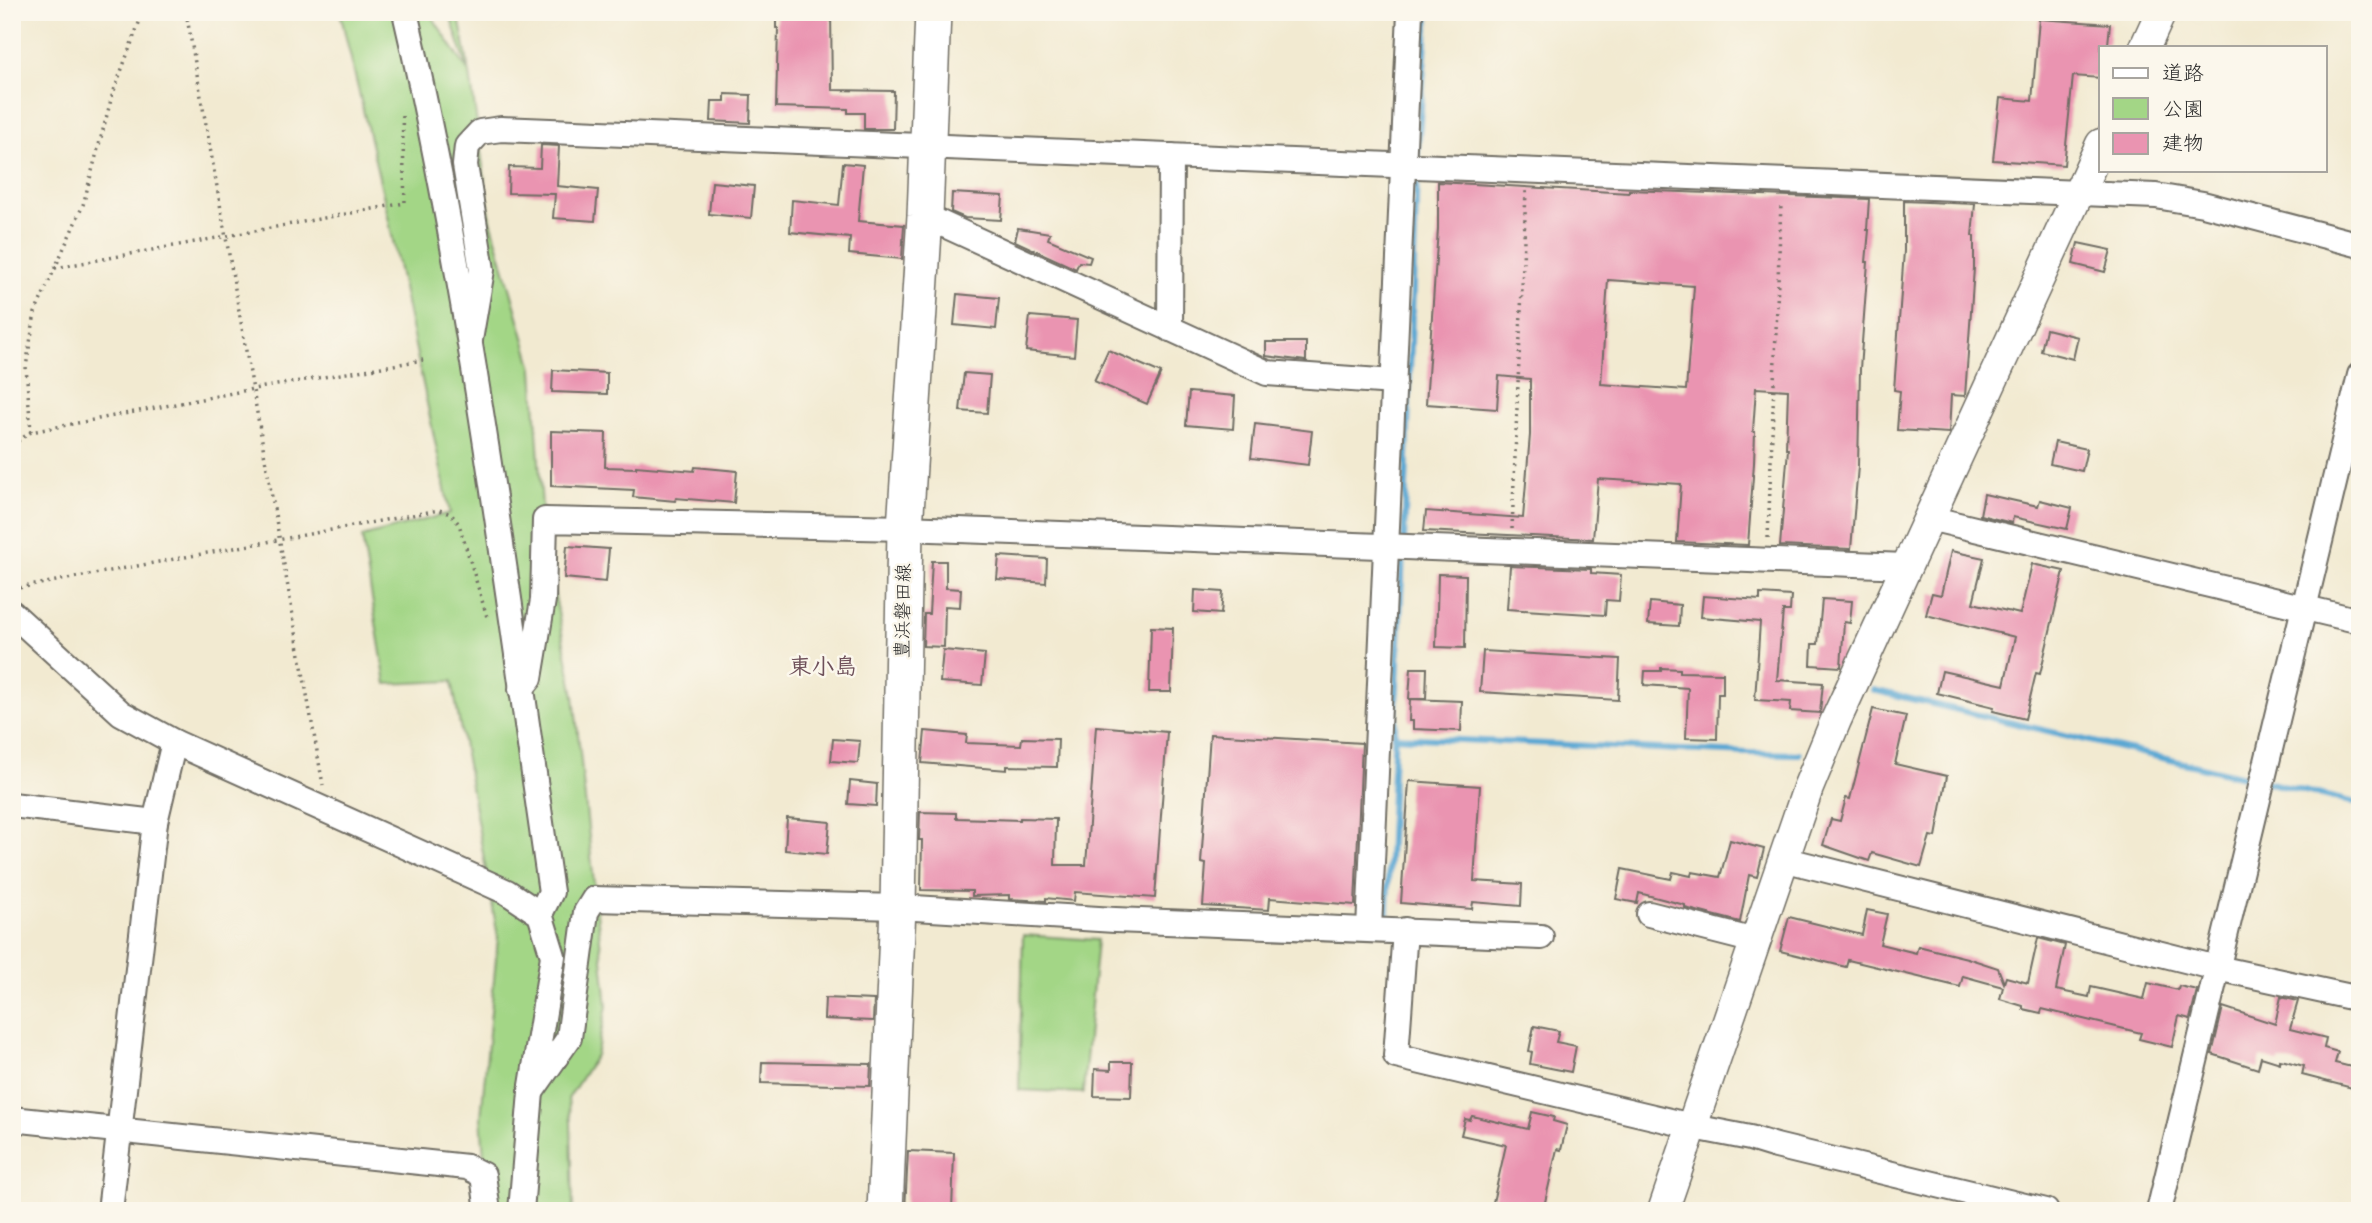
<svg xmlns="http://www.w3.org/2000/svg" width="2372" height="1223" font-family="Kalam,'Klee One',sans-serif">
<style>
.green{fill:#a3d686;stroke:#678058;stroke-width:2}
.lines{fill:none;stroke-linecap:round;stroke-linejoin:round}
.stream{stroke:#5aa7d3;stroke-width:6}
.building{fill:#ea94b1;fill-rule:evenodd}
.minor-casing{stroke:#716e65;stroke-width:28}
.tertiary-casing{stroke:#716e65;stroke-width:33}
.secondary-casing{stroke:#716e65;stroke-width:38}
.path{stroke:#716e65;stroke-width:3.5;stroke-dasharray:2 5;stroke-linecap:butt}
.minor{stroke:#fff;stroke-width:24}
.tertiary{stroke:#fff;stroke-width:30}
.secondary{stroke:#fff;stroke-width:35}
.labels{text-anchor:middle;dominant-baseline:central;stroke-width:5;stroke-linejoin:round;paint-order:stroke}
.street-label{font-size:19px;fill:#2b2b2b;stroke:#fbf7ec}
.quarter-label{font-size:23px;font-weight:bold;fill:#6e505a;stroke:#fbf7ec}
</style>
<rect width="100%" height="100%" fill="#fbf7ec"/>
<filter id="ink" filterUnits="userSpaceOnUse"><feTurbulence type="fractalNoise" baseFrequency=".0143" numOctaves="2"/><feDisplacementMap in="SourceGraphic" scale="14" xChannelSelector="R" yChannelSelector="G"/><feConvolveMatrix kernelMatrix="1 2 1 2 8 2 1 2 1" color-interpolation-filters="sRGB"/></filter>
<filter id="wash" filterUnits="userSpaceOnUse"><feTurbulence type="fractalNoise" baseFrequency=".00686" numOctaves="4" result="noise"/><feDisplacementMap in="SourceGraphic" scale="28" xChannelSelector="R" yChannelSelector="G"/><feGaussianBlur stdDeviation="1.57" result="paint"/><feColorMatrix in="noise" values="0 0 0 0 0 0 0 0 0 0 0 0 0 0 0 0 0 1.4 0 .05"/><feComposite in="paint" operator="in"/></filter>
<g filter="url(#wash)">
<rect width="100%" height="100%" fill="#f2ead1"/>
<g class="green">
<path d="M340 12H429L468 71 449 12H458L470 74 490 217 533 369 544 538 574 696 607 1006 596 1055 568 1099 571 1122 573 1211H488L481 1117 498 937 452 681 386 684 362 537 450 513 386 207Z"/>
<path d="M1023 935 1097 940 1083 1093 1019 1090Z"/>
</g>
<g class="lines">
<g class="stream">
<path d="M1417 160 1428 12"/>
<path d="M1404 542 1417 171"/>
<path d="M1873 690 2256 780"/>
<path d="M1394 737 1748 753 1799 754"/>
<path d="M2266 782 2360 804"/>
<path d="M1386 926 1403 552"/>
</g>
</g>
<g id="blocks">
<g class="building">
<path d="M776 12H831L832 90 894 91 893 129H864V113H848V109L776 107 778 28H776Z"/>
<path d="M2039 19 2110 24 2108 44H2101V78L2073 76 2064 165 1993 160 2000 98 2032 101Z"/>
<path d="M725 94 751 95 750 123 711 121 712 101H725Z"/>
<path d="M541 145 559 146 557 186 598 190 595 221 553 218 555 194 508 193 509 167 540 168Z"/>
<path d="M843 163 863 165 858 221 904 225 902 259 849 254 850 238 790 232 792 200 839 205Z"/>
<path d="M712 182 754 186 751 218 709 214Z"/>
<path d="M1438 182 1629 193V190L1869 199 1867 230H1869L1866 262H1868L1860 369 1858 466 1851 549 1780 546 1788 449H1786L1788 390 1756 388 1753 431 1755 432 1754 463 1748 545 1677 542 1681 484 1598 479 1593 539 1424 531 1426 511 1523 518 1530 435V379L1499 376 1497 409 1426 404 1438 229ZM1608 280 1694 286 1686 390 1601 384Z"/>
<path d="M952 193 1003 196 1001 220 965 218 951 212Z"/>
<path d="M1904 201 1975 204 1972 236H1974V268L1965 396 1951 395 1949 433 1897 430 1900 391 1894 390 1904 251Z"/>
<path d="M1018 228 1050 233 1048 239 1091 257 1089 263 1079 262 1076 269 1015 241Z"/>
<path d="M2078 243 2111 250 2105 272 2073 264Z"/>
<path d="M957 294 999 298 996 329 954 325Z"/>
<path d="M1030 316 1077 320 1074 356 1026 351Z"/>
<path d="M2046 329 2078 337 2073 359 2041 351Z"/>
<path d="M1266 342H1306V361L1266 356Z"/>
<path d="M1108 350 1161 373 1147 404 1094 381Z"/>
<path d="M553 370 607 373V394L552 392Z"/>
<path d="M964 373 990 375 987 413 960 411Z"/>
<path d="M1189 392 1235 396 1233 429 1186 425Z"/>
<path d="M1255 424 1312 431 1308 465 1251 458Z"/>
<path d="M551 431 606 433 605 467 636 468V466L694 471 695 467 737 471 734 503 676 498 675 501 633 497 634 490 551 486Z"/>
<path d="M2055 442 2087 449 2082 471 2050 464Z"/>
<path d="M1984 494 2038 506 2040 500 2072 508 2067 529 2013 517 2012 523 1980 515Z"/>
<path d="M567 546 609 549 606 582 564 578Z"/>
<path d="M1951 551 1984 558 1973 603 2020 614 2032 564 2064 571 2040 674 2036 673 2025 719 1993 711 1994 707 1937 693 1942 671 2004 685 2015 637 1926 615 1932 593 1941 595Z"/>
<path d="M999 556 1047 559 1046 583 997 579Z"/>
<path d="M932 561H946V588L961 589 960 607 945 606 944 647 923 646 924 614H929Z"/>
<path d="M1510 566 1591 569V573L1621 575 1619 601 1606 600 1605 615 1507 609Z"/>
<path d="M1438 574 1466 575 1465 648 1436 647Z"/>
<path d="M1195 590 1223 592 1221 614 1194 612Z"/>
<path d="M1760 594 1791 596 1790 611H1783L1777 680 1823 683 1820 713 1790 711 1791 702 1755 700 1760 622 1701 617 1703 596 1760 600Z"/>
<path d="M1822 599 1852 601 1850 623 1844 622 1841 667 1811 665 1812 644H1818Z"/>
<path d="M1650 602 1680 605 1679 626 1648 624Z"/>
<path d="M1151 627 1173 628 1171 692H1149Z"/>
<path d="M943 650 985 654 982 685 940 682Z"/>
<path d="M1483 651 1620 659 1618 700 1480 692Z"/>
<path d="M1411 668H1427L1426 699H1409Z"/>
<path d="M1661 668 1680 669V672L1723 673V694H1718L1717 739 1686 738 1688 688 1644 685 1645 671H1661Z"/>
<path d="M1410 699 1462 701 1461 731 1413 729V721H1409Z"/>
<path d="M1873 709 1906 716 1895 764 1947 776 1936 837 1930 836 1921 867 1872 853 1869 861 1823 845 1831 819 1840 821 1846 798 1850 799Z"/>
<path d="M1096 726 1167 732 1155 898 1075 892 1074 901 1046 898V901L1009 899V895L972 896V891L921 890 922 840H919L920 812 956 813V818L1020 820V818L1056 819 1055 865H1086Z"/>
<path d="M925 731 967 735 966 743 1021 745 1022 738 1058 739 1057 767 1007 766V770L922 763Z"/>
<path d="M1210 734 1362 743 1355 905 1270 898 1269 910 1203 906 1206 864 1201 863Z"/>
<path d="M833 739 860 741 858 763 831 761Z"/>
<path d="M850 781 877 784 876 806 848 804Z"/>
<path d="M1409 781 1480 786 1474 881 1522 884 1521 906 1473 902 1472 909 1401 903Z"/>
<path d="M787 818 830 822 827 854 785 850Z"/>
<path d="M1730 840 1764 849 1757 877 1749 875 1740 922 1685 908V905L1639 893 1637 903 1616 899 1622 869 1671 879 1673 872 1691 876 1692 872 1720 877Z"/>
<path d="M1867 910 1887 914 1880 944 1916 953 1918 946 1967 958 1998 968 2004 983 2006 977 2028 983 2038 938 2065 945 2056 990 2089 997 2091 987 2144 999 2148 983 2178 990 2179 986 2197 990 2190 1019 2179 1016 2172 1047 2139 1039 2141 1033 2042 1009 2041 1013 2023 1009V1006L2000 999 2003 987 1963 976 1960 987 1848 960 1846 967 1780 951 1789 917 1862 935Z"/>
<path d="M2281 997 2298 1001 2290 1029 2326 1038 2324 1048 2338 1052 2335 1063 2360 1069V1090L2302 1075 2304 1066 2285 1061 2280 1060V1063L2261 1057 2258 1069 2212 1054 2223 1007 2275 1024Z"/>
<path d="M825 998 874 1000 873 1021 824 1019Z"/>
<path d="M1534 1026 1559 1031 1556 1042 1576 1046 1571 1072 1530 1064 1532 1052 1529 1051Z"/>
<path d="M762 1062 871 1064 870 1086 761 1083Z"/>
<path d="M1111 1062H1132L1131 1097 1094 1096 1095 1069 1111 1070Z"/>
<path d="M1532 1112 1554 1117 1553 1121 1567 1125 1561 1150 1557 1149 1543 1211H1491L1506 1145 1461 1135 1465 1119 1470 1120 1472 1116 1528 1129Z"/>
<path d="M908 1151 954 1153 952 1211H905Z"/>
</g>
</g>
</g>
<g filter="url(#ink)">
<use href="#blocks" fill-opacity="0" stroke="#716e65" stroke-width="2"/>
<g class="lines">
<defs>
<g id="minor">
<path d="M405 12C472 302 508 598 551 892L540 914"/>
<path d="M925 216 1267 373 1394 382"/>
<path d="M1170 329 1171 156"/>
<path d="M470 340 482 270 465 165 467 146 480 132 501 129 2156 196 2203 204 2360 245"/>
<path d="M1929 518 2360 621"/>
<path d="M12 613 121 713 174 742 507 892 540 914 553 956 531 1092 521 1211"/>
<path d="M521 689 530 678 543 600 545 520 905 528 1906 566"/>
<path d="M12 805 155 822"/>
<path d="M1783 859 2217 968 2360 999"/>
<path d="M1649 914 1755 941"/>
<path d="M1369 929 1410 12"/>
<path d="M1405 930 1396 1056 1704 1129 1750 1138 1776 1146 2046 1211"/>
<path d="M531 1092 569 1038 586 912 594 899 898 907 1115 920 1541 937"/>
<path d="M12 1119 467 1167 483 1175 488 1211"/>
<path d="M110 1211 155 822 174 742"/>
<path d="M2159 1211 2360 375"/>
</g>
<g id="tertiary">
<path d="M2145 47 2161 12"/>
<path d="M1663 1211 1808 788 1836 720 2101 144"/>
</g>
<path id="secondary" d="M885 1211 898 907 905 528 925 216 933 12"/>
</defs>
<use href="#minor" class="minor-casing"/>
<use href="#tertiary" class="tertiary-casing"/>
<use href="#secondary" class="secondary-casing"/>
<g class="path">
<path d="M186 12 323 785"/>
<path d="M55 268 405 203 402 113"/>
<path d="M31 432 26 367 35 313 83 205 112 96 143 12"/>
<path d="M12 445 31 432 253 389 423 360"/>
<path d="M1512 529 1526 191"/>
<path d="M1768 538 1781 203"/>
<path d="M13 589 439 510 451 514 459 524 487 617"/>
</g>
<use href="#minor" class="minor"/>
<use href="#tertiary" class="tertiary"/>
<use href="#secondary" class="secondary"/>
</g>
</g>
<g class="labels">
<g class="street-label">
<text transform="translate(904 611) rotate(-89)">豊浜磐田線</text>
</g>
<g class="quarter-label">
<text x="823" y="668">東小島</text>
</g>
</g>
<rect width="2372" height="1223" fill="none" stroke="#fbf7ec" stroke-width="42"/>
<rect x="2099" y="46" width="228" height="126" fill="#fbf7ec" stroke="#a8a59f" stroke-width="2"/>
<rect x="2113" y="68" width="35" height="10" fill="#ffffff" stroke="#a8a59f" stroke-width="2"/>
<text x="2162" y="80" font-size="21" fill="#2b2b2b">道路</text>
<rect x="2113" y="98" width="35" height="21" fill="#a3d686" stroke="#a8a59f" stroke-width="2"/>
<text x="2162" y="116" font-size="21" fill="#2b2b2b">公園</text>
<rect x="2113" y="133" width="35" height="21" fill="#ea94b1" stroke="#a8a59f" stroke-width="2"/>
<text x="2162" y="150" font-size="21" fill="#2b2b2b">建物</text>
</svg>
